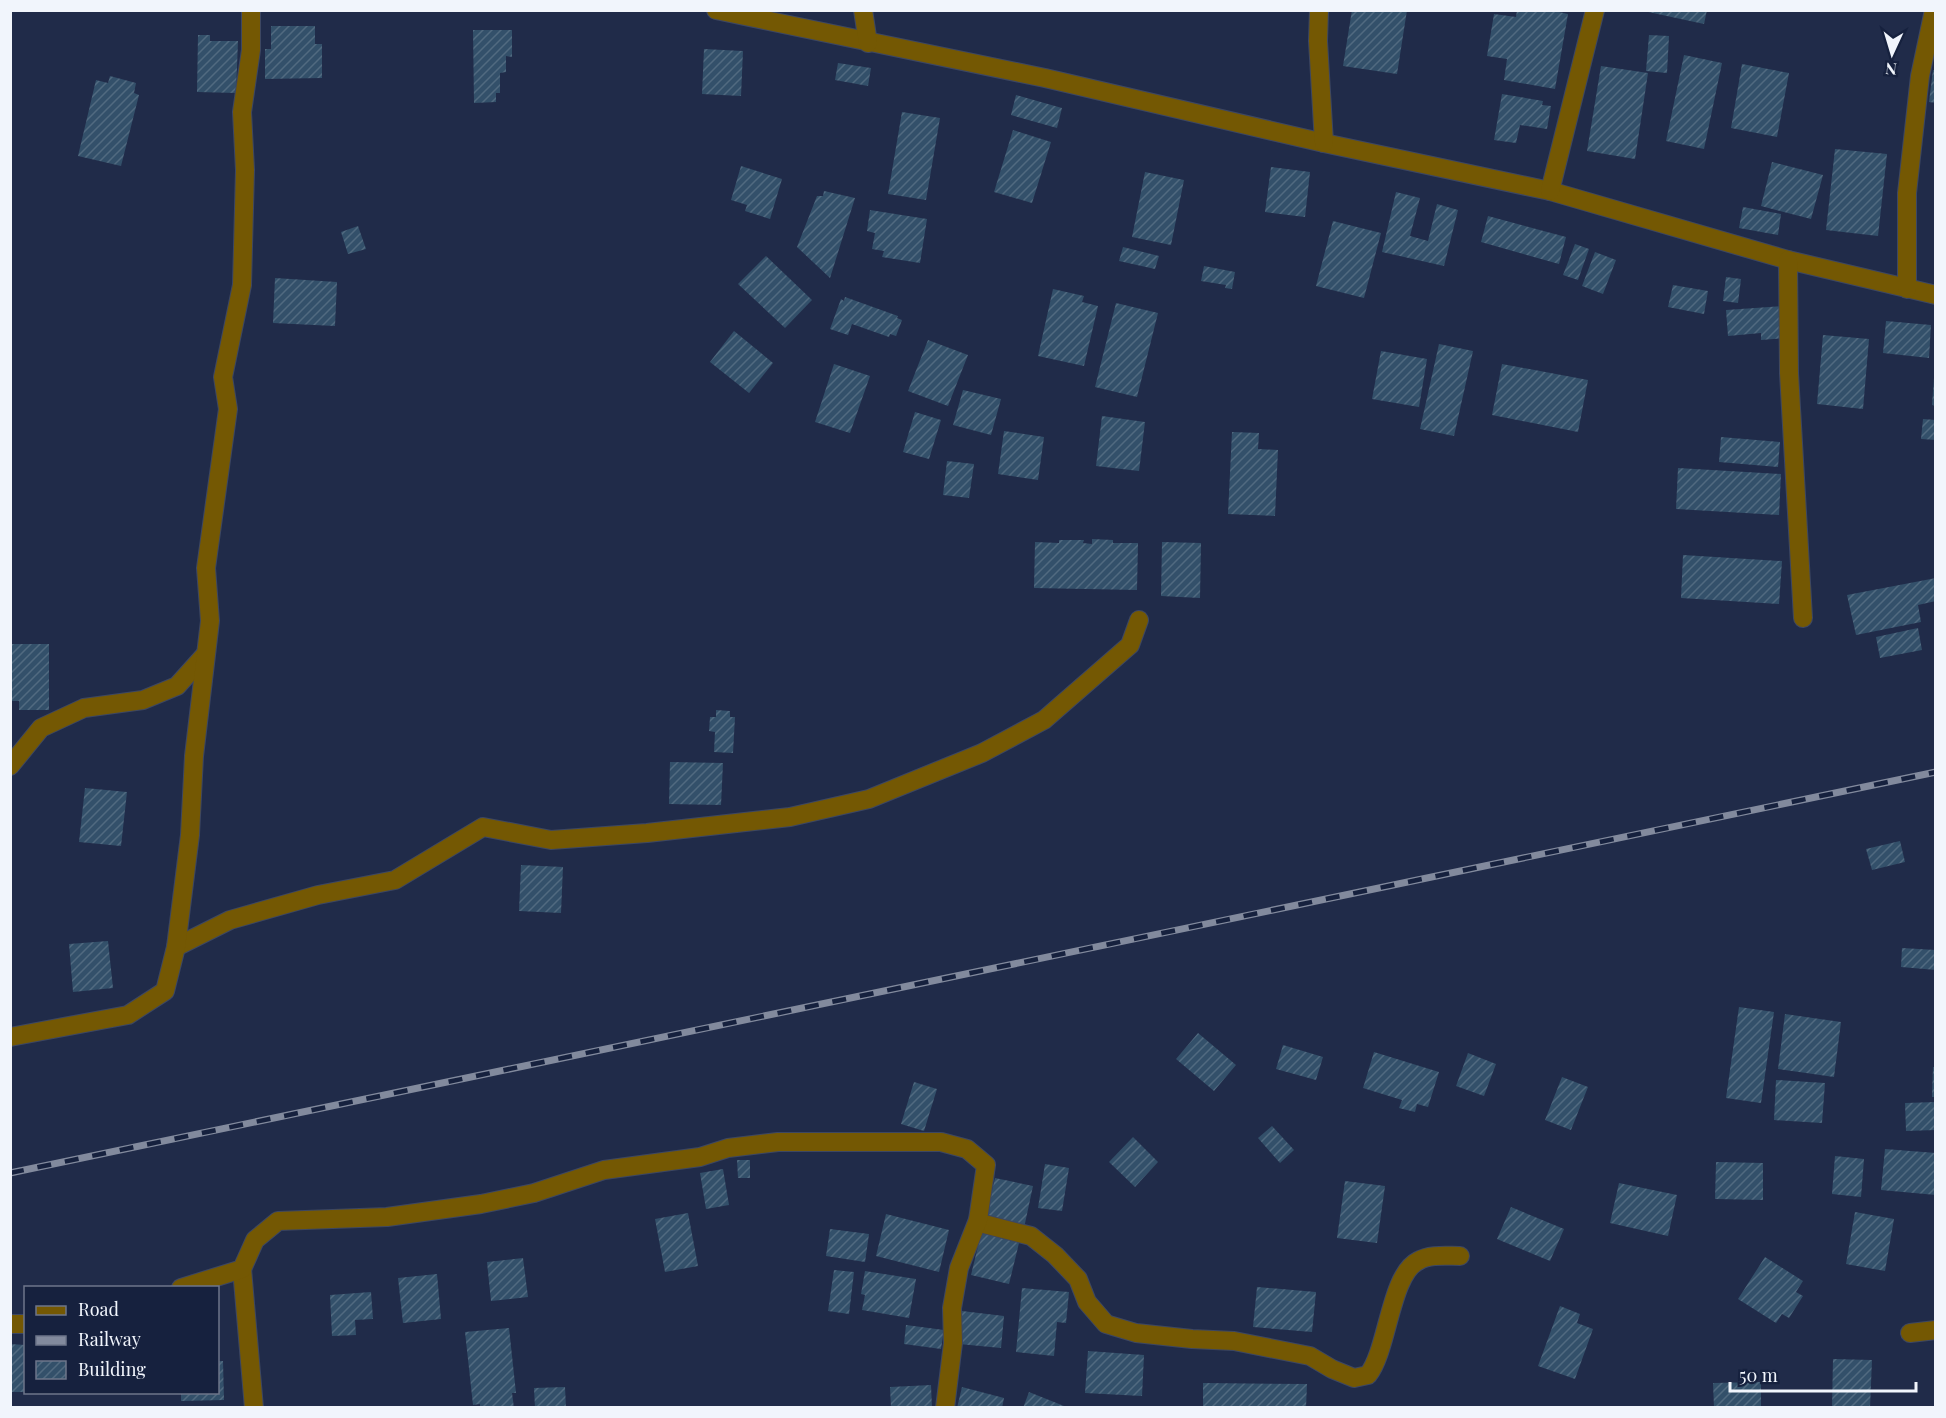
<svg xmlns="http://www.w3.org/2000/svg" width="1946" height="1418" font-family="'Playfair Display',serif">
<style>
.building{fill:url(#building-hatch)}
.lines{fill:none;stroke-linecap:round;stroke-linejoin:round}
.minor-casing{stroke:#3d4762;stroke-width:20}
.minor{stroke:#745803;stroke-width:18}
.rail-casing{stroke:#828a9d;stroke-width:7}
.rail{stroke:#16213e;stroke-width:4.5;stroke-dasharray:14;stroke-linecap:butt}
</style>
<defs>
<pattern id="building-hatch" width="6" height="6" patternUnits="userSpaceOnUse" patternTransform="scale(1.5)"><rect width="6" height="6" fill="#33506a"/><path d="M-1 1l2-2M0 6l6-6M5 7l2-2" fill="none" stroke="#516a80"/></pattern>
</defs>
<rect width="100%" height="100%" fill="#202b49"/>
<g class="building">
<polygon points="1352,10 1407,10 1397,74 1343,66"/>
<polygon points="1517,10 1550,10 1568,14 1555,89 1504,80 1507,59 1487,56 1494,14 1516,17"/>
<polygon points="1639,10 1707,10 1704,24"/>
<polygon points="271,26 315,26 315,44 322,44 322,78 265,79 265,49 271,49"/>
<polygon points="473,30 512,30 512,57 506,56 506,72 500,73 500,93 496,93 496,102 474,103"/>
<polygon points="198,35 210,35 210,41 238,41 236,93 197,92"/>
<polygon points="1649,35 1669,36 1667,73 1646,71"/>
<polygon points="704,49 743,51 741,96 702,94"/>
<polygon points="1684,55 1722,63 1704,149 1666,141"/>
<polygon points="838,63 871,68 868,86 835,80"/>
<polygon points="1742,64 1789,73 1777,137 1731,128"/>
<polygon points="1601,66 1648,73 1635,159 1587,151"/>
<polygon points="1933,70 1936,70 1936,103 1929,102"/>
<polygon points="110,76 136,83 134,93 139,95 121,166 78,156 96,80 108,83"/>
<polygon points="1502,94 1543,101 1542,105 1551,106 1547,129 1520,125 1516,143 1494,140"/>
<polygon points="1016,95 1062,108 1057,128 1011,115"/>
<polygon points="902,112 940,118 926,200 888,194"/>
<polygon points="1013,130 1051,142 1032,203 994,192"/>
<polygon points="1835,149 1887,154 1878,236 1826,230"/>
<polygon points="1772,162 1823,175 1811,219 1761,206"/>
<polygon points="741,166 782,179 770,219 745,211 747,205 731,200"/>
<polygon points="1271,167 1310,172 1305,217 1265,212"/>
<polygon points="1145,172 1184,180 1171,245 1132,237"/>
<polygon points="824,191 855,198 830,278 797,247 817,196 823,196"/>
<polygon points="1396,192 1420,198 1410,236 1428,241 1437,204 1458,210 1444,266 1382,252"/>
<polygon points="1743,207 1781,214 1778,235 1739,228"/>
<polygon points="870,210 927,219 920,263 882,257 884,251 872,249 875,233 867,231"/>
<polygon points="1488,216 1566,237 1559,264 1481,242"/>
<polygon points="1333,221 1381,233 1364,298 1316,286"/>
<polygon points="358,226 366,249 348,254 341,232"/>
<polygon points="1575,244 1589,249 1578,280 1563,275"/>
<polygon points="1123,247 1159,256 1155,269 1119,261"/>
<polygon points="1595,252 1616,260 1603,294 1582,286"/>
<polygon points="766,256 812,300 785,328 738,284"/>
<polygon points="1204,266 1235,272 1232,289 1225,288 1226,285 1201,281"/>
<polygon points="1726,277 1741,279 1738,303 1723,301"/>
<polygon points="275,278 337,282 335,326 273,323"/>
<polygon points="1673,285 1708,291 1704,314 1668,307"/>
<polygon points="1053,289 1084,296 1082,302 1098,306 1084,366 1038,356"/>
<polygon points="845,297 898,316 897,318 902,320 896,336 890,334 889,337 852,324 848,335 830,329 841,299 844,301"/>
<polygon points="1116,303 1158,313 1137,397 1095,387"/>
<polygon points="1784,306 1786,338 1761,340 1761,333 1728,336 1726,310"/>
<polygon points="1886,321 1931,325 1929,358 1883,353"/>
<polygon points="734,331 773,363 749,393 710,362"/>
<polygon points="1823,335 1869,339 1863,409 1817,404"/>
<polygon points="928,340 968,355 948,406 908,391"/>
<polygon points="1439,344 1473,351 1454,436 1420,429"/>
<polygon points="1381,351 1427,359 1419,407 1372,399"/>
<polygon points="834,364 870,376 850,433 815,422"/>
<polygon points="1502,364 1588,380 1578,432 1492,415"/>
<polygon points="1934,378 1936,378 1936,406 1932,405"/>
<polygon points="963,390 1001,399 991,435 953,425"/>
<polygon points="915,412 941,420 929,459 903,452"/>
<polygon points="1102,416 1145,422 1139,471 1096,466"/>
<polygon points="1923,419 1936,420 1936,440 1921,439"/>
<polygon points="1004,431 1044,437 1038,480 998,474"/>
<polygon points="1232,432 1259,433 1258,449 1278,450 1275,516 1228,514"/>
<polygon points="1721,437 1780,442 1778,467 1719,462"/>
<polygon points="947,461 974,464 969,498 943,495"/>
<polygon points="1678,468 1781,474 1779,515 1676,509"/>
<polygon points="1092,539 1113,540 1113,543 1138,543 1137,590 1034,588 1035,542 1059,543 1059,540 1084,540 1083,543 1092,544"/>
<polygon points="1162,542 1201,543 1200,598 1161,596"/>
<polygon points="1683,555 1782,561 1779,604 1681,598"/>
<polygon points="1936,578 1936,601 1918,605 1921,622 1856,635 1847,595"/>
<polygon points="1918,628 1922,650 1880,658 1876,637"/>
<polygon points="11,644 49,644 49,710 19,710 19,701 11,701"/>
<polygon points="716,710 730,711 730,717 735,717 733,753 714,752 715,732 709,731 710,717 716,717"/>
<polygon points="670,762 723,763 721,805 669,804"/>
<polygon points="85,788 127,792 121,846 79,842"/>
<polygon points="1900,841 1905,862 1872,870 1866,849"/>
<polygon points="521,865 563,867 561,913 519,911"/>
<polygon points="108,941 113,988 73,992 69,944"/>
<polygon points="1902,948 1936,950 1936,970 1901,967"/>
<polygon points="1739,1007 1774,1012 1761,1103 1726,1098"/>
<polygon points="1785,1014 1841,1022 1834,1077 1778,1069"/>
<polygon points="1198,1033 1236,1065 1214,1091 1176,1059"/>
<polygon points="1283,1045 1323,1057 1316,1080 1276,1069"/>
<polygon points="1374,1052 1439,1072 1428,1107 1417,1104 1415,1112 1399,1108 1402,1100 1363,1088"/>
<polygon points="1468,1053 1496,1064 1484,1096 1456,1086"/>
<polygon points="1933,1067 1936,1067 1936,1097 1932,1097"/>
<polygon points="1562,1077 1588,1087 1571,1130 1545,1120"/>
<polygon points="1776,1080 1825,1083 1822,1123 1774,1120"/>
<polygon points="914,1082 937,1089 924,1131 901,1124"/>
<polygon points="1936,1102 1936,1130 1906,1131 1905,1103"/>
<polygon points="1272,1126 1294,1150 1280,1163 1258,1138"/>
<polygon points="1133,1137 1158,1162 1135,1187 1109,1162"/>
<polygon points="1885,1149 1936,1153 1936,1195 1881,1190"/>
<polygon points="1835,1156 1864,1159 1861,1197 1832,1194"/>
<polygon points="737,1160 750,1160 750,1178 738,1178"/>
<polygon points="1716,1162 1763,1163 1763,1200 1715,1199"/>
<polygon points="1045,1164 1069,1168 1062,1211 1038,1208"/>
<polygon points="723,1169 729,1205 706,1209 700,1173"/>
<polygon points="995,1178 1033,1186 1024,1228 985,1220"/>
<polygon points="1345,1181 1385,1186 1377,1243 1337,1238"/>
<polygon points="1619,1183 1677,1195 1668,1236 1610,1223"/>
<polygon points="1511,1207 1564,1229 1550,1261 1497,1239"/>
<polygon points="1855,1212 1894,1219 1885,1271 1846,1264"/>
<polygon points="688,1213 698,1266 665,1272 655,1219"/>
<polygon points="886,1214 949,1230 939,1272 876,1256"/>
<polygon points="830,1229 869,1234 865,1262 826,1256"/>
<polygon points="982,1230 1020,1239 1009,1284 971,1275"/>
<polygon points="1765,1257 1803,1281 1796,1292 1803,1296 1789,1318 1782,1314 1776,1323 1738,1299"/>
<polygon points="523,1258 528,1297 491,1301 487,1262"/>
<polygon points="834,1270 854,1272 849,1314 828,1311"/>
<polygon points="865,1271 916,1279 909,1318 862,1310 865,1295 861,1294"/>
<polygon points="437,1274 441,1319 403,1323 398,1278"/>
<polygon points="1257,1287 1316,1292 1312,1332 1253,1327"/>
<polygon points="1022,1288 1069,1292 1066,1323 1057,1322 1054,1356 1016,1352"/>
<polygon points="371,1292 373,1319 355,1320 356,1335 332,1336 330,1295"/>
<polygon points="1560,1306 1580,1314 1577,1323 1593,1329 1575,1379 1538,1366"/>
<polygon points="962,1311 1004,1316 1001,1348 959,1344"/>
<polygon points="906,1325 944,1330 941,1349 904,1344"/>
<polygon points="509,1328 516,1393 512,1393 514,1408 480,1408 480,1404 473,1405 465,1332"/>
<polygon points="10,1344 26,1345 26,1392 10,1392"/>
<polygon points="1088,1351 1144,1355 1142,1396 1085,1393"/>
<polygon points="1833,1359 1872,1360 1870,1408 1832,1408"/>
<polygon points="218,1361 223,1361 224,1400 181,1401 181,1392 218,1392"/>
<polygon points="1761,1382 1761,1408 1714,1408 1713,1383"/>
<polygon points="1203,1383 1307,1384 1306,1408 1203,1408"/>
<polygon points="931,1385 932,1408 891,1408 890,1387"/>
<polygon points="565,1387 566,1408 535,1408 534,1388"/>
<polygon points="962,1387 1004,1398 1002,1408 957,1408"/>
<polygon points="1029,1392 1064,1406 1063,1408 1023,1408"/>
</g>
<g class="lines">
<g class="minor-casing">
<g id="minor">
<polyline points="716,10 1045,78 1324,143 1550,191 1788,260 1936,295"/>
<polyline points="863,10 868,43"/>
<polyline points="1319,10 1318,41 1324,143"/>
<polyline points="1550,191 1595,10"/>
<polyline points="1788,260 1789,373 1803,618"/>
<polyline points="1907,289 1907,193 1920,76 1934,10"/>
<polyline points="10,766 41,728 84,708 143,700 177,686 204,656"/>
<polyline points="176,947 230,920 318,895 395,880 483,827 551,840 647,833 790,817 869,799 982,753 1044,720 1130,645 1139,620"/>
<polyline points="10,1037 128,1015 165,991 176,947 190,835 194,756 210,621 206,568 228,409 223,377 242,285 245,170 242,112 251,50 251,10"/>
<path d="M978 1220 984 1224 1031 1236 1055 1255 1078 1279 1087 1302 1106 1324 1136 1333 1192 1339 1234 1341 1310 1356 1332 1369 1354 1378 1368 1375C1388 1350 1390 1275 1418 1261 1430 1254 1446 1256 1460 1256"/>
<polyline points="242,1269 254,1408"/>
<polyline points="181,1288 242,1269 255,1240 278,1221 387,1217 481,1204 534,1193 604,1170 700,1157 728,1148 778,1142 941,1142 967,1149 986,1165 978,1220 959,1268 952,1308 953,1343 945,1408"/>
<polyline points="10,1324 26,1324"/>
<polyline points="1910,1333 1936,1330"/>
</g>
</g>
<use href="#minor" class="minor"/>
<g class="rail-casing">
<polyline id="rail" points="10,1173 1936,772"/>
</g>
<use href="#rail" class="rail"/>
</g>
<rect width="1946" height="1418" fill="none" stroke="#f1f5fc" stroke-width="24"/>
<rect x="24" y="1286" width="195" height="108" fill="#16213e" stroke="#6e768a" stroke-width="1.5"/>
<rect x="36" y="1306" width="30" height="9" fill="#745803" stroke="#6e768a" stroke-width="1.5"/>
<text x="78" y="1316" font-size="18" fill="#f1f5fc">Road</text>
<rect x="36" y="1336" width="30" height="9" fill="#828a9d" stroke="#6e768a" stroke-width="1.5"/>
<text x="78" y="1346" font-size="18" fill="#f1f5fc">Railway</text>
<rect x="36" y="1361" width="30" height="18" fill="url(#building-hatch)" stroke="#6e768a" stroke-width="1.5"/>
<text x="78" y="1376" font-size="18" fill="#f1f5fc">Building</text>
<g transform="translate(1892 54) rotate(184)" stroke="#16213e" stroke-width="4.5" paint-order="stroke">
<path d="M0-4.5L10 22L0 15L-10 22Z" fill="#f1f5fc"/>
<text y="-9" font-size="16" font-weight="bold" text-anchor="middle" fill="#f1f5fc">N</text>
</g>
<path d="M1730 1382v9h186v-9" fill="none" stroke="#f1f5fc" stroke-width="3"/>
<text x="1739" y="1382" font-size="18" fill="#f1f5fc" stroke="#16213e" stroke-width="4.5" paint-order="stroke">50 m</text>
</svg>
